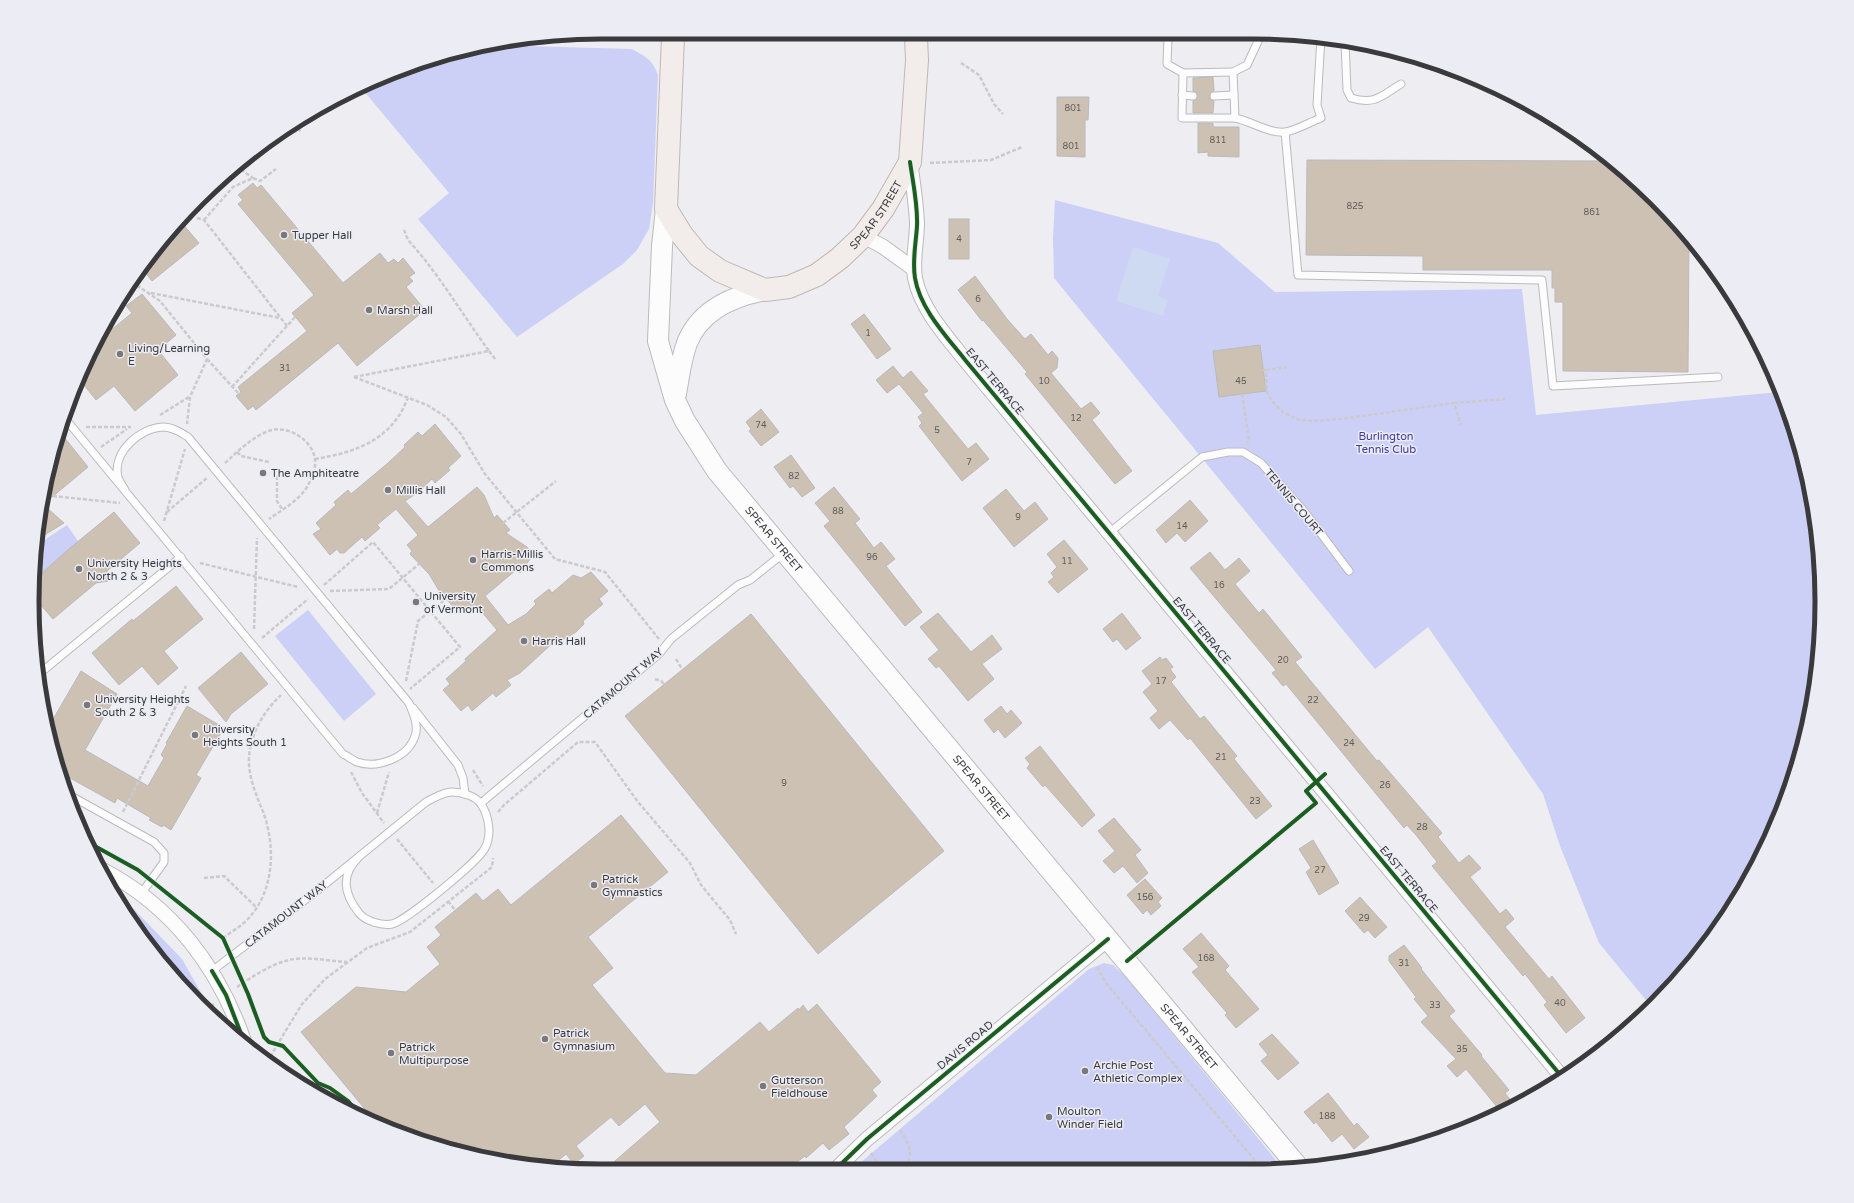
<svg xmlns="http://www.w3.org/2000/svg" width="1854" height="1203" font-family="'Varela Round',sans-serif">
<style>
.green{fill:#cdd0f6}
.water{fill:#ced9f2}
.building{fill:#cdc1b3;stroke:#bababb}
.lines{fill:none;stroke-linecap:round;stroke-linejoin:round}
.service-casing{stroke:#bbbbbe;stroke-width:9}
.minor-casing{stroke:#bbbbbe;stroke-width:16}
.secondary-casing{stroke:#bbbbbe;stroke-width:22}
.primary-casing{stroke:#c0b7b4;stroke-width:24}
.path{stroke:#cbcbcd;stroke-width:2.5;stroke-dasharray:4 2;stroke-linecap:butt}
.service{stroke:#fcfcfd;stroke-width:7}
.minor{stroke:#fcfcfd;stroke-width:14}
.secondary{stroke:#fcfcfd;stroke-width:20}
.primary{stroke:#f2edeb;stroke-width:22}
.cycleway-casing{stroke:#ebecf4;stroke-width:6}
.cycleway{stroke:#1b5e20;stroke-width:4}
.poi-dot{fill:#79797c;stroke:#ebecf4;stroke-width:1.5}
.labels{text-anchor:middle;stroke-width:3;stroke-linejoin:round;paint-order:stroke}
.number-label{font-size:9px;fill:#5f5c5a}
.street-label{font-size:11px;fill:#3a3a3d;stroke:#ebecf4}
.poi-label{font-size:11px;fill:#3a3a3d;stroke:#ebecf4;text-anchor:start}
.park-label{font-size:11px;fill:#3f389b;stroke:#ebecf4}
.rim{fill:none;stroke:#3a3a3d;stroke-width:5}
</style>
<rect width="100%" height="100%" fill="#ededf2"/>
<g class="green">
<path d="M491 45 632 49C646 57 652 59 658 75L653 203 649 229 637 250 623 264 517 337 418 219 449 193 363 90 419 62Z"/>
<polygon points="1055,200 1218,243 1275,292 1522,289 1536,415 1779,392 1803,454 1819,555 1818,556 1812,590 1820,602 1819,623 1812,627 1815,685 1792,784 1746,886 1681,977 1650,1005 1599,943 1560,846 1543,794 1428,627 1375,669 1054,278 1053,238"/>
<polygon points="67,525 78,541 72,549 33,581 33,564 37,545"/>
<polygon points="308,610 376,694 344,721 275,636"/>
<polygon points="114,895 126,901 182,959 217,1021 173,977"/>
<polygon points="1104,963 1113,965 1125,976 1284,1170 854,1168 1089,969"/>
</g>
<polygon class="water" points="1133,247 1170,259 1158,296 1168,300 1163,316 1116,301"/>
<g class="building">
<polygon points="1213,77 1214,91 1209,96 1210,99 1214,101 1213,113 1193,113 1193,101 1197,99 1198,96 1196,92 1193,91 1193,78"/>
<polygon points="1057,97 1089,97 1088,120 1085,120 1085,157 1057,156"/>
<polygon points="1198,123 1213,123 1213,127 1239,127 1239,157 1208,156 1208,152 1198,153"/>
<polygon points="1307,160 1610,161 1628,173 1689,238 1688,372 1563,371 1563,302 1555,302 1555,288 1552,288 1552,270 1423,270 1423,256 1306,255"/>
<polygon points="253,183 257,188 261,185 343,283 380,253 388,263 394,259 398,263 403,258 415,273 409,277 413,281 406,287 425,310 357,366 338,343 256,410 253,406 248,410 236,396 241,392 238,387 307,331 292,313 314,295 238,204 243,200 238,195"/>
<rect x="949" y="219" width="20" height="40"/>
<polygon points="181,222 199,243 152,281 141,267 150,255"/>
<polygon points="975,276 1007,319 1025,339 1031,334 1048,355 1052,351 1058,358 1057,368 1051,373 1081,409 1091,402 1100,413 1092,420 1132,471 1115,484 1025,374 1027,372 983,320 982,321 958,290"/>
<polygon points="142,294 176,335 158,350 178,375 135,411 114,386 96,400 80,380 102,331 105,335 132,313 126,306"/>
<polygon points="864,314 891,349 877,359 851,324"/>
<polygon points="1260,345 1266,391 1219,397 1213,351"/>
<polygon points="893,366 903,378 911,371 928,391 923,394 968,449 976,443 989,459 962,481 919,426 922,423 918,417 923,413 899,384 887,393 876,380"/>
<polygon points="761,409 779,432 761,446 749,431 751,429 746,422"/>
<polygon points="435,424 461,456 448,468 450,470 435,483 432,479 417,493 405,501 428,527 477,487 484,495 494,518 497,515 510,530 506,533 527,547 533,555 520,573 516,570 485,596 508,625 526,614 536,604 534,601 549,589 552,593 573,575 581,578 591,572 608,591 599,599 603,604 583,621 584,624 576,632 557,643 555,641 520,673 507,680 511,685 496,697 493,693 472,711 468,705 461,711 443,690 450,684 446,679 466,661 465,659 497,630 475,604 463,613 458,606 455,609 438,589 429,574 410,554 412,551 407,545 418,535 396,509 377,525 380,528 365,541 362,537 344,553 340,553 337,549 330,555 313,534 321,529 316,523 336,505 334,502 348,490 351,494 388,463 405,447 404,445 418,432 422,436"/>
<polygon points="60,432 88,467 46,502"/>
<polygon points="791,455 815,488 802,497 793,486 790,488 774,467"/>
<polygon points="834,487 860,519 855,523 874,548 881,542 895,559 886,566 922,612 905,626 824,526 830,521 815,503"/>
<polygon points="1006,489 1024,511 1035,502 1048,519 1014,547 983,508"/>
<polygon points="1190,500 1208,521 1185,542 1177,533 1166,543 1156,530"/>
<polygon points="45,506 64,523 38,539 41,524"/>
<polygon points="114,512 140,543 107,571 108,581 96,583 53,619 33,596 33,581 70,548"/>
<polygon points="1064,540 1088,569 1058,593 1048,582 1054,577 1051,573 1057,567 1047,554"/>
<polygon points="1210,552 1225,570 1239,558 1250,571 1235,584 1259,613 1263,609 1302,657 1295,662 1377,761 1379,760 1442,833 1438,837 1459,863 1469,855 1481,868 1470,877 1500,914 1506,909 1514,919 1505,927 1549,979 1552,976 1585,1018 1566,1033 1544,1005 1547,1002 1525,974 1523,976 1432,866 1437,862 1416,835 1407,825 1404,828 1286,684 1283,686 1272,673 1276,670 1190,568"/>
<polygon points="176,586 203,619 164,651 178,668 158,685 142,666 119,685 92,653 132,619 133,621"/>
<polygon points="938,613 971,652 992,635 1002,649 982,664 994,679 968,701 939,666 936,668 928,659 939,650 920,627"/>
<polygon points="1122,613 1141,638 1126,650 1117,639 1113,642 1103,629"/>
<polygon points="751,614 944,851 818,954 625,716"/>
<polygon points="241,652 268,684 231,714 226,722 198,688"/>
<polygon points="1160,657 1162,660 1166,658 1173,667 1170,669 1176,677 1171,682 1200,719 1204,716 1237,756 1234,759 1272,806 1256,819 1190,738 1188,740 1170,720 1159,729 1150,718 1158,711 1143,692 1152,684 1142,671"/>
<polygon points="81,671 117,694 85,750 148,786 164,758 161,755 167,744 166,743 187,706 224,728 196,775 201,778 171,830 163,825 162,827 149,820 151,818 117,798 115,803 61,773 51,749 48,728"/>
<polygon points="1001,706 1007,714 1011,710 1022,723 1005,738 998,729 994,733 984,720"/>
<polygon points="1040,746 1095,815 1082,827 1045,785 1043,787 1027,768 1030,764 1025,758"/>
<polygon points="621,815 668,872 588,937 613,968 592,985 665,1073 696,1075 760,1022 769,1032 798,1008 799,1010 803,1005 808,1012 817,1004 881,1082 872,1090 877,1096 844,1127 849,1134 829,1150 823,1143 806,1158 805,1156 790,1167 608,1167 660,1122 645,1104 619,1126 611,1117 576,1146 584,1156 574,1164 566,1154 552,1166 527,1166 383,1128 365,1118 369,1114 301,1032 356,987 406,992 440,964 427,947 441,935 435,927 476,893 483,901 498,889 511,905"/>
<polygon points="1114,818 1141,850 1135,855 1148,873 1137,883 1123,866 1114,873 1103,861 1115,851 1098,831"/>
<polygon points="1313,840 1339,883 1319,895 1306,872 1311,868 1299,849"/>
<polygon points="1145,879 1162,898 1158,902 1161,906 1151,915 1147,910 1143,914 1127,895"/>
<polygon points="1360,897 1387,927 1375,938 1368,930 1364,933 1345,911"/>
<polygon points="1201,933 1229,966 1225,970 1259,1009 1236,1028 1225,1015 1227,1013 1192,972 1199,967 1183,949"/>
<polygon points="1404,945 1422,968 1421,969 1455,1011 1449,1016 1482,1055 1481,1056 1509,1090 1505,1093 1515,1106 1502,1113 1466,1069 1457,1077 1447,1066 1456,1059 1421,1022 1428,1016 1414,999 1416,997 1389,961 1389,956"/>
<polygon points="1272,1034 1299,1063 1278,1080 1261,1061 1268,1055 1259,1044"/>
<polygon points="1328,1093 1354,1126 1357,1123 1369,1137 1354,1149 1342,1134 1332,1142 1316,1122 1314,1124 1304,1112"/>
</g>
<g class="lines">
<g class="service-casing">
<g id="service">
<polyline points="1168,37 1167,64 1183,73 1182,118 1235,118 1233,72 1247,65 1260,37"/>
<path d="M1345 42 1347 90 1351 98C1376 105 1381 96 1401 84"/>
<polyline points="1183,73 1233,72"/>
<polyline points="1182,95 1193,96"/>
<polyline points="1214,96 1234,95"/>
<path d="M1235 118C1251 121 1269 134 1286 132 1297 130 1310 122 1321 118L1317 105 1321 37"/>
<polyline points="1285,132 1298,275 1542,280 1553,386 1718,377"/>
<path d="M63 416 343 754C348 756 352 760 357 762 377 769 408 758 415 736 419 725 413 713 409 703L188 437C180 432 172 427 163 427 140 428 112 452 118 477 119 481 123 486 125 490"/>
<polyline points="1109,533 1202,457 1228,452 1243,452 1261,463 1304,511 1349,571"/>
<polyline points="39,674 181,557"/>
<polyline points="413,708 458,765 463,778 465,794"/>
<polyline points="71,796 154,842 164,853 164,862 141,894"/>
<polyline points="481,803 659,654 671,639 738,585 750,580 784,553"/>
<path d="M212 971 318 890 426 802C434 798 443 792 452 792 461 792 476 796 481 804 489 816 492 835 485 848 479 861 406 921 392 924 382 926 365 921 359 913 344 894 340 875 359 857"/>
</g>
</g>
<g class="minor-casing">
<g id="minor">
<path d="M910 162C913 182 916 203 917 223 917 241 912 260 915 278 921 309 947 337 966 361L1562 1077"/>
<polyline points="863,236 882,246 914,269"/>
<path d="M101 869C173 906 220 969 245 1044"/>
<polyline points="837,1168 867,1139 1108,939"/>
</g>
</g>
<g class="secondary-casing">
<g id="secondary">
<path id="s1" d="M666 209 662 246 658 341 675 400 685 421 717 471 1299 1168"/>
<path d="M676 394C679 377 681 359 687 343 700 310 733 296 765 290"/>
</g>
</g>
<g class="primary-casing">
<g id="primary">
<path id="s2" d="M673 37 666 209 682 235 699 256 720 271 765 290 789 287 817 275 840 258 863 236 883 209 910 162 917 60 916 37"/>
</g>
</g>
<g class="path">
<polyline points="961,63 979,75 994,104 1003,114"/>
<polyline points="275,136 301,130"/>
<polyline points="930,163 991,160 1022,147"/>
<polyline points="236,166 253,178"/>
<polyline points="197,218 204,220 287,326"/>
<polyline points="204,220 233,187 253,178 260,181 276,169"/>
<polyline points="132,282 160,301 207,359 190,397 187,424"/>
<polyline points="151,293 280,318"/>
<polyline points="489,351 496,360"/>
<polyline points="207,359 239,394"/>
<polyline points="1263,370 1266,370 1267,392 1271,400 1283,412 1299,420 1312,421 1341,419 1454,403 1461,425"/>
<polyline points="1266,370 1287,367"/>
<polyline points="354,377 427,405 446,417 461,434 485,474 555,559 605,572 659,639"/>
<path d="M354 377 489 351C462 314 439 274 408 240L404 230"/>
<polyline points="232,387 295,317"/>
<polyline points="1242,394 1249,440 1247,443"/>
<polyline points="1454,403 1505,399"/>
<polyline points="160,415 189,397"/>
<polyline points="86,427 131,427"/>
<polyline points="101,447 127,429"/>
<polyline points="237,452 241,456 269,462"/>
<path d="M315 459C346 454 379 445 398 417 402 412 405 404 408 398"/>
<path d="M225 463C237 452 250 439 266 432 284 423 312 438 315 459 316 467 313 476 309 483 302 499 283 509 269 519"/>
<polyline points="277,476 277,501 282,509"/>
<polyline points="53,496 120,503"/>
<polyline points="167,512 208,477"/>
<polyline points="164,521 185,449"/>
<polyline points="503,523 556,481"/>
<polyline points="200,563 298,587"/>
<polyline points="324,585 373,542 460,647 410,689"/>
<polyline points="330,591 389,589 419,564"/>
<polyline points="254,629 257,538"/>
<polyline points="262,638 308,599"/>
<polyline points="676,659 682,669"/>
<polyline points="655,679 661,681 664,684"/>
<polyline points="406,681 418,621 447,598"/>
<polyline points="473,770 483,786"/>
<polyline points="351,772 362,793 384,823"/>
<polyline points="123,812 186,686"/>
<polyline points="498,812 504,805 578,742 595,742 638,802 690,863 701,885 730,920 736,934"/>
<polyline points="377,813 389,772"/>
<polyline points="397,839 433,883"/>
<polyline points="204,878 224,876 256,907"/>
<polyline points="448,901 455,910"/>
<path d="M223 938C230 933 238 928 245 922 274 894 276 850 264 814 257 797 248 777 249 758 250 734 264 711 281 695"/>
<polyline points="1097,967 1106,983 1263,1170"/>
<path d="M237 987C252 977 271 964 289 960 307 956 328 961 347 962"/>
<polyline points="206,1010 214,1004"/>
<polyline points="270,1063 271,1056 277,1045 302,1004 325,979 367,948 410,932 492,867 493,858"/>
<polyline points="315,1091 318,1083"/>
<path d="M900 1130C909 1143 914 1154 905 1168"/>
<polyline points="871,1153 881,1168"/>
</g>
<use href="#service" class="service"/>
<use href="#minor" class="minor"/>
<use href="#secondary" class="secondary"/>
<use href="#primary" class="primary"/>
<g class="cycleway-casing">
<g id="cycleway">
<path d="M910 162C913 183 918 205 917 226 916 243 912 261 915 278 920 309 947 337 966 361L1562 1077"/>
<polyline points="91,844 138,870 223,938 248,994 264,1037 269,1042 283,1046 318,1083 330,1088 348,1101 360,1115"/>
<polyline points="1127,961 1316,803 1306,791 1325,774"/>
<polyline points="212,971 226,995 245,1044"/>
<polyline points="837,1168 867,1139 1108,939"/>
</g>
</g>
<use href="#cycleway" class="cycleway"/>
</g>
<g class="poi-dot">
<circle cx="284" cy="235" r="4"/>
<circle cx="369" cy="310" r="4"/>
<circle cx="120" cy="354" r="4"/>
<circle cx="263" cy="473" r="4"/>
<circle cx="388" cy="490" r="4"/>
<circle cx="473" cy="560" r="4"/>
<circle cx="79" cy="569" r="4"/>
<circle cx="416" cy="602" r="4"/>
<circle cx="524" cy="641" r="4"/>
<circle cx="87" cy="705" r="4"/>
<circle cx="195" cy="735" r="4"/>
<circle cx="594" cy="885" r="4"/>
<circle cx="545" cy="1039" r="4"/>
<circle cx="391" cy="1053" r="4"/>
<circle cx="1085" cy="1071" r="4"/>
<circle cx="763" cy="1086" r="4"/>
<circle cx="1049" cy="1117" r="4"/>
</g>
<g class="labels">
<g class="number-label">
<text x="1073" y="111">801</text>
<text x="1218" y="143">811</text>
<text x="1071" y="149">801</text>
<text x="1355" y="209">825</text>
<text x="1592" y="215">861</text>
<text x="959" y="242">4</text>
<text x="978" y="302">6</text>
<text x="868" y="336">1</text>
<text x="285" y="371">31</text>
<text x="1044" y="384">10</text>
<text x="1241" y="384">45</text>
<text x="1076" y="421">12</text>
<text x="761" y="428">74</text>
<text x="937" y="433">5</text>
<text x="969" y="465">7</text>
<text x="794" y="479">82</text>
<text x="838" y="514">88</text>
<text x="1018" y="520">9</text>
<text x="1182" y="529">14</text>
<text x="872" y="560">96</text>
<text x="1067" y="564">11</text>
<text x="1219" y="588">16</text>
<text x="1283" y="663">20</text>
<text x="1161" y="684">17</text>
<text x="1313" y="703">22</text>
<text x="1349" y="746">24</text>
<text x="1221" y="760">21</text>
<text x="784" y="786">9</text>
<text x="1385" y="788">26</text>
<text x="1255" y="804">23</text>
<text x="1422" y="830">28</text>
<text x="1320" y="873">27</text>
<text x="1145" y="900">156</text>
<text x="1364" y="921">29</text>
<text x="1206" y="961">168</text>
<text x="1404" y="966">31</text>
<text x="1560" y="1006">40</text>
<text x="1435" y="1008">33</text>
<text x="1462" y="1052">35</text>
<text x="1327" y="1119">188</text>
</g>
<g class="street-label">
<text dy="4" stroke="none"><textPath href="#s2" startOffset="444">SPEAR STREET</textPath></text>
<text transform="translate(995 381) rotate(50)" y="4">EAST TERRACE</text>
<text transform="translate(1294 502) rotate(50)" y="4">TENNIS COURT</text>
<text dy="4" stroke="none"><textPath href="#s1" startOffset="365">SPEAR STREET</textPath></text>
<text transform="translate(1202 630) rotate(50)" y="4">EAST TERRACE</text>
<text transform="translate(623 683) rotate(-41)" y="4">CATAMOUNT WAY</text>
<text dy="4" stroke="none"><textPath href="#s1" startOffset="689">SPEAR STREET</textPath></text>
<text transform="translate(1409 879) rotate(50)" y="4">EAST TERRACE</text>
<text transform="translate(286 914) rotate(-38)" y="4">CATAMOUNT WAY</text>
<text dy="4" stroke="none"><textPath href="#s1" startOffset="1013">SPEAR STREET</textPath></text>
<text transform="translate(965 1045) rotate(-40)" y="4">DAVIS ROAD</text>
</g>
<g class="poi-label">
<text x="292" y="239">Tupper Hall</text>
<text x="377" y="314">Marsh Hall</text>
<text x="128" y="352">Living/Learning<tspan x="128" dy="13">E</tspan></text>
<text x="271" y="477">The Amphiteatre</text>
<text x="396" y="494">Millis Hall</text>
<text x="481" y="558">Harris-Millis<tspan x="481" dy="13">Commons</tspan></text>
<text x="87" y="567">University Heights<tspan x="87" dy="13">North 2 &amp; 3</tspan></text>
<text x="424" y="600">University<tspan x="424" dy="13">of Vermont</tspan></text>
<text x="532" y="645">Harris Hall</text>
<text x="95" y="703">University Heights<tspan x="95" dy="13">South 2 &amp; 3</tspan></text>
<text x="203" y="733">University<tspan x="203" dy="13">Heights South 1</tspan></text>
<text x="602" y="883">Patrick<tspan x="602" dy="13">Gymnastics</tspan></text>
<text x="553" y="1037">Patrick<tspan x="553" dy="13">Gymnasium</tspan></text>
<text x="399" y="1051">Patrick<tspan x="399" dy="13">Multipurpose</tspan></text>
<text x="1093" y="1069">Archie Post<tspan x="1093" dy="13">Athletic Complex</tspan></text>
<text x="771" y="1084">Gutterson<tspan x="771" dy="13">Fieldhouse</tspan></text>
<text x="1057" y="1115">Moulton<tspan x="1057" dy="13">Winder Field</tspan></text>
</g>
<g class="park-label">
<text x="1386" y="440">Burlington<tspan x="1386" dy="13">Tennis Club</tspan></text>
</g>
</g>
<path d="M0 0H1854V1203H0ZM601 39H1253A562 562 0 0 1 1815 601V602A562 562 0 0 1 1253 1164H601A562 562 0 0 1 39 602V601A562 562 0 0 1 601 39Z" fill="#ebecf4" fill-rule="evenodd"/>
<path class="rim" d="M601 39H1253A562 562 0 0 1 1815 601V602A562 562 0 0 1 1253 1164H601A562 562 0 0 1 39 602V601A562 562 0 0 1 601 39Z"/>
</svg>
